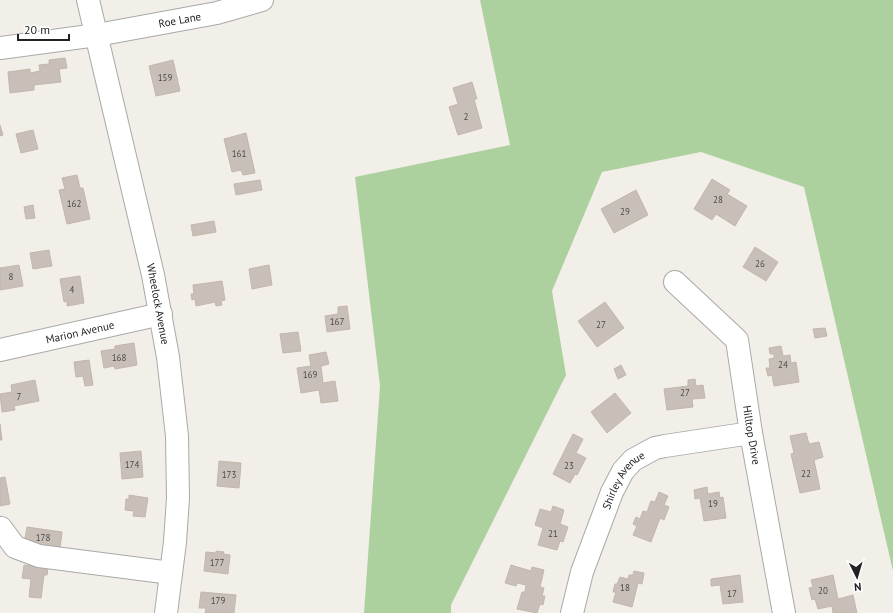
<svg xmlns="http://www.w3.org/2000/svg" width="893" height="613" font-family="'PT Sans',sans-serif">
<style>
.forest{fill:#add19e}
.building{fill:#c7bfb8;stroke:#c4b6ab}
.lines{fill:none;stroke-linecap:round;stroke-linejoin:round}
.minor-casing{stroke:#a9a9a9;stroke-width:24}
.minor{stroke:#fff;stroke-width:22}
.labels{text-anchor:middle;stroke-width:4;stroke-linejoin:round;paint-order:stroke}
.number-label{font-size:9px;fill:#4b4948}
.street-label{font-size:11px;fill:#222;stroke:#fff}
</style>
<rect width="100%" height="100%" fill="#f2efe9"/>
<polygon class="forest" points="480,0 893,0 893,571 804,187 701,152 602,172 552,291 566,375 451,605 451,613 364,613 380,386 355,177 510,145"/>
<g class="building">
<polygon points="65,58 67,68 59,69 61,82 34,85 34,90 10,93 8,72 30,69 30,73 40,71 39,65 49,64 49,60"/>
<polygon points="173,60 180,91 156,96 149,66"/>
<polygon points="472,82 477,99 474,99 482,128 458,135 449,107 458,104 453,88"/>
<polygon points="0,125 3,135 0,136"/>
<polygon points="33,130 38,149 21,153 16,134"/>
<polygon points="246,133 255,173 243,175 241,170 232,172 224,139"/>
<polygon points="77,175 80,188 83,188 90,219 67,224 59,190 65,189 62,178"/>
<polygon points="712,179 730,190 727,194 747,206 735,226 716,214 712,220 694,209"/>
<polygon points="260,180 262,190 236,195 234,184"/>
<polygon points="636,190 648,215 614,233 601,209"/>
<polygon points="33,205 35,218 26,219 24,207"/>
<polygon points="214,221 216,232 193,236 191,225"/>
<polygon points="755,247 778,262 766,281 743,267"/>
<polygon points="49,250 52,266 33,269 30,253"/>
<polygon points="19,265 23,286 0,290 0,268"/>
<polygon points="269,265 272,285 252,289 249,269"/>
<polygon points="80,276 84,303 67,306 67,301 64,302 60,279"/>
<polygon points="222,281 225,300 221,301 222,305 216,306 215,302 196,306 195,299 192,300 191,294 194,294 193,285"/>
<polygon points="605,302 624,328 597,347 578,321"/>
<polygon points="347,306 350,329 327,332 325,316 338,314 338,307"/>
<polygon points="825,328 827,336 815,338 813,329"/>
<polygon points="298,332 301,351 283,353 280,334"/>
<polygon points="134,343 137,365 115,369 114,366 104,368 101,351 115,349 115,346"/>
<polygon points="781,346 783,356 790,355 791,363 796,362 799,382 774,386 772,375 768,376 766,368 770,368 769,359 774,358 774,354 770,354 769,348"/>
<polygon points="326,352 329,364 321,366 323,383 335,381 338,401 321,403 319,390 301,393 297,368 311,366 309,355"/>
<polygon points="89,360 93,385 85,386 83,376 76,377 74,362"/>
<polygon points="621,365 626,375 618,379 614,369"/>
<polygon points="695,379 696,386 703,385 705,398 692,399 693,407 667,410 664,389 688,386 688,380"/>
<polygon points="35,380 39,401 14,406 15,410 2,412 0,394 12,392 11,385"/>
<polygon points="615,393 631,413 607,433 591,412"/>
<polygon points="0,424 2,440 0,440"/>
<polygon points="806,433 809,444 819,442 823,457 814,460 820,489 800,493 791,454 794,453 790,436"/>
<polygon points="573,434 583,439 576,453 586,458 577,475 575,474 570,483 553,474"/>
<polygon points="141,451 143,477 122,479 120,453"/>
<polygon points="219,461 241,463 239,488 217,486"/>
<polygon points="5,477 10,504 0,506 0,478"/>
<polygon points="707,487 708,494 719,492 720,498 723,497 726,518 704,521 700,498 695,499 694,490"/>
<polygon points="659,492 668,496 664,505 669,507 664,520 660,518 651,542 633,535 637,526 633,524 636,517 640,519 643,511 647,512 651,501 655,502"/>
<polygon points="129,495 148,498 145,517 133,516 134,511 125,510 126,499 129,499"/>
<polygon points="553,506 564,510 560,524 568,527 563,542 560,541 557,550 538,545 543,528 535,525 540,509 551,512"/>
<polygon points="27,527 62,532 60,549 24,544"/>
<polygon points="216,551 224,552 223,554 230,555 228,574 204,571 206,552 216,553"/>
<polygon points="24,565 48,568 47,575 44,575 41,598 29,597 31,579 22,578"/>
<polygon points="511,565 531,571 532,567 544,570 540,587 544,588 542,596 545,596 543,605 540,604 537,613 517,609 522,592 525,592 526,585 517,583 516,586 505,583"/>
<polygon points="634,571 644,573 642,584 638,583 632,607 613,602 616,592 613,592 615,584 617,584 620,577 628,579 629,575 633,575"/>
<polygon points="740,575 743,602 723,604 720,585 711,586 711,579"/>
<polygon points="833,575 838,599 853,595 857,613 833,613 832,606 818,609 815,599 812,600 809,588 813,587 811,580"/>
<polygon points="201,592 236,595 234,613 205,613 206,608 199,608"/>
</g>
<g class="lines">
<g class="minor-casing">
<g id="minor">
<path id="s1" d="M88 0 153 275 168 357 177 436 178 498 175 542 166 613"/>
<path id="s2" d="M0 48 97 35 217 13 262 0"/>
<path id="s3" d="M675 282 737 340 751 433 784 613"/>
<path id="s4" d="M0 350 161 314"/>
<polyline points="1,528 15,547 39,556 171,573"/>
<path id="s5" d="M572 613 582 572 612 492 623 471 633 460 655 448 665 446 751 433"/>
</g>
</g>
<use href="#minor" class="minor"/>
</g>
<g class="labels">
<g class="number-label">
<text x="165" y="81">159</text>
<text x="466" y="120">2</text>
<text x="239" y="157">161</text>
<text x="718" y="203">28</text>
<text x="74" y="207">162</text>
<text x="625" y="215">29</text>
<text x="760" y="267">26</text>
<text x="11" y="280">8</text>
<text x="72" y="293">4</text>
<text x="337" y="325">167</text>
<text x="601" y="328">27</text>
<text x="119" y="361">168</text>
<text x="783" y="368">24</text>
<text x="310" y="378">169</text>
<text x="685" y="396">27</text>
<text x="19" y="400">7</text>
<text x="132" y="468">174</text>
<text x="569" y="469">23</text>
<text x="806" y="477">22</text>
<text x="229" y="478">173</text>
<text x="713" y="507">19</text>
<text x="553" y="537">21</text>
<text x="43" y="541">178</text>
<text x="217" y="566">177</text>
<text x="625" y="591">18</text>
<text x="823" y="594">20</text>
<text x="732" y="597">17</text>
<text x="218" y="604">179</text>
</g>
<g class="street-label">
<text dy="4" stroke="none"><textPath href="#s2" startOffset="182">Roe Lane</textPath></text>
<text dy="4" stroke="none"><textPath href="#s1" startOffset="312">Wheelock Avenue</textPath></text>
<text dy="4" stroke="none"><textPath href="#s4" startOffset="82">Marion Avenue</textPath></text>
<text dy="4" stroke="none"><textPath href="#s3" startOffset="181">Hilltop Drive</textPath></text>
<text dy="4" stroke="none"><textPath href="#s5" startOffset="144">Shirley Avenue</textPath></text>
</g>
</g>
<g transform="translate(857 577) rotate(175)" stroke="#ffffff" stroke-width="3" paint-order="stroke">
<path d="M0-3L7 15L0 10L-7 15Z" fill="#222222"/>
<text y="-6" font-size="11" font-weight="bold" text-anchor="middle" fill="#222222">N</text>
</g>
<path d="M18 34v6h51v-6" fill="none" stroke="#222222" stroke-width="2"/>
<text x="24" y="34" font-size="12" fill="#222222" stroke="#ffffff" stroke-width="3" paint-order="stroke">20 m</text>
</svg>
